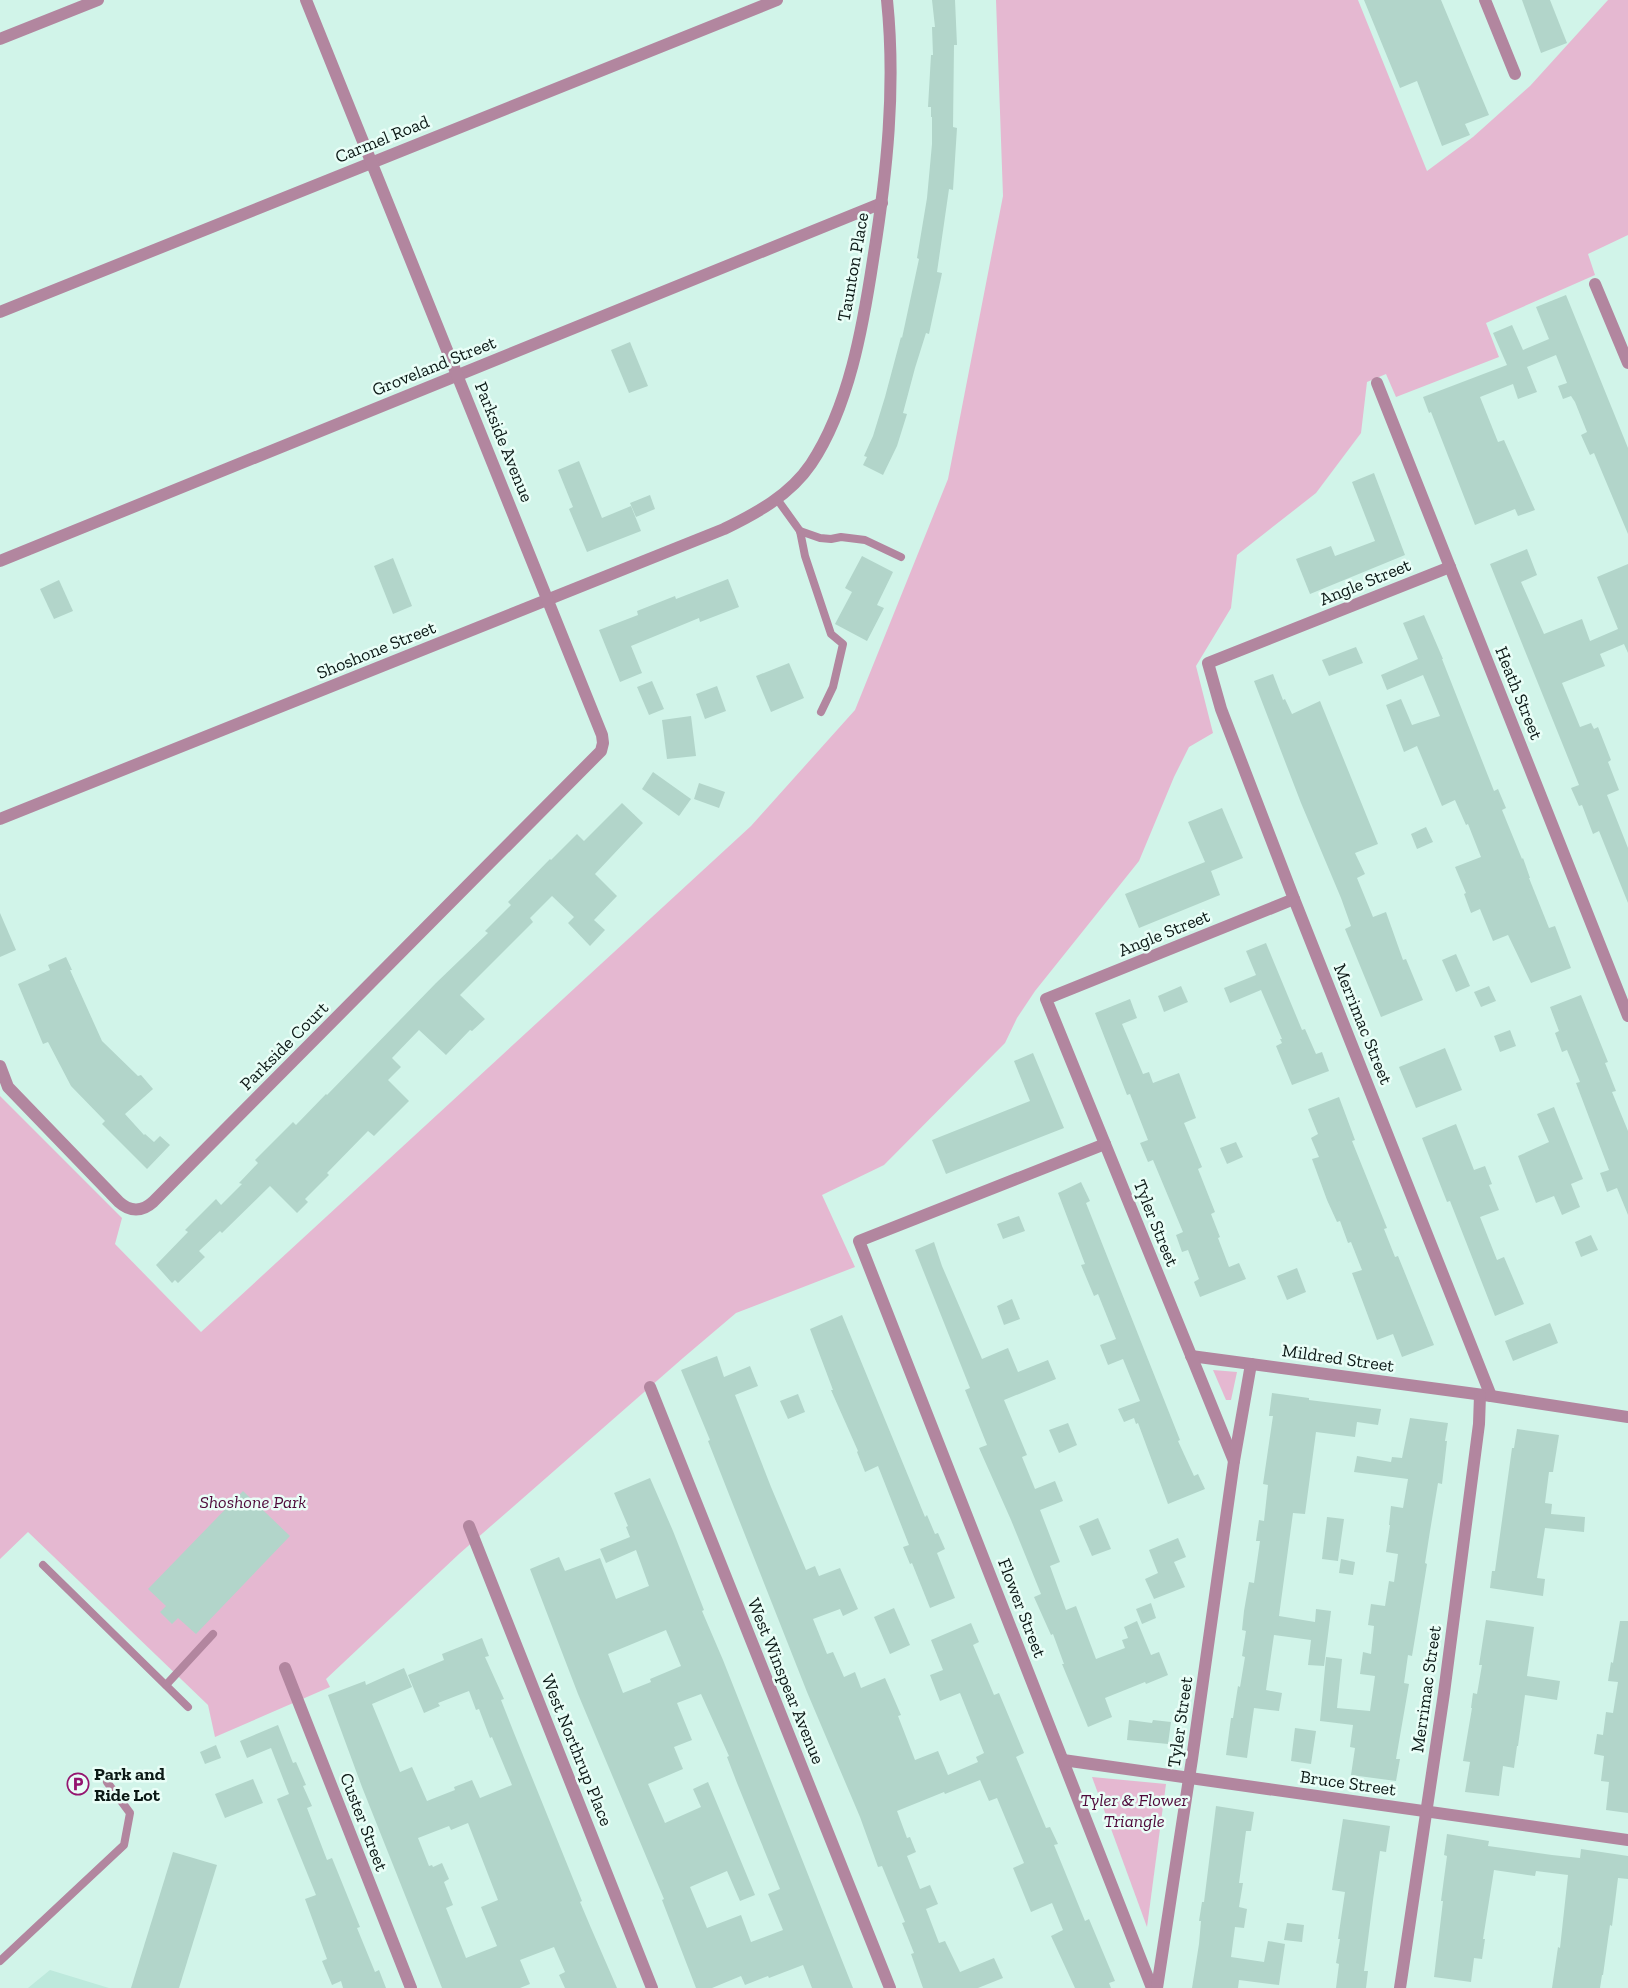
<svg xmlns="http://www.w3.org/2000/svg" width="1628" height="1988" font-family="'Zilla Slab',serif">
<style>
.built{fill:#bde9dc}
.green{fill:#e5b8d1}
.building{fill:#b2d5ca;fill-rule:evenodd}
.lines{fill:none;stroke-linecap:round;stroke-linejoin:round}
.lane{stroke:#b2869f;stroke-width:8}
.street{stroke:#b2869f;stroke-width:12}
.labels{text-anchor:middle;stroke-width:5;stroke-linejoin:round;paint-order:stroke}
.street-label{font-size:18px;fill:#0c1916;stroke:#e9fef7}
.park-label{font-size:18px;font-style:italic;fill:#4f093a;stroke:#e9fef7}
.poi-label{font-size:18px;font-weight:bold;fill:#0c1916;stroke:#e9fef7;text-anchor:start}
</style>
<rect width="100%" height="100%" fill="#d1f4e9"/>
<polygon class="built" points="50,1970 109,1988 28,1988"/>
<g class="green">
<polygon points="996,0 1358,0 1427,171 1473,137 1530,86 1608,0 1628,0 1628,235 1588,254 1595,275 1486,323 1499,357 1396,397 1386,374 1367,382 1361,433 1316,493 1237,555 1231,608 1196,666 1213,733 1189,747 1174,777 1139,861 1035,991 1017,1018 1005,1043 884,1165 822,1195 855,1267 736,1313 683,1358 459,1554 326,1679 330,1687 215,1737 208,1705 28,1532 0,1559 0,1096 122,1218 115,1244 201,1332 751,826 855,710 948,479 1003,196"/>
<polygon points="1213,1370 1237,1372 1231,1400 1226,1400"/>
<polygon points="1092,1777 1166,1784 1147,1927"/>
</g>
<g class="building">
<polygon points="932,0 955,0 957,45 954,45 953,127 957,128 953,190 949,189 937,272 942,273 929,334 926,333 915,368 903,413 907,414 897,446 883,475 863,465 867,457 864,456 873,436 885,397 901,337 902,338 919,259 917,258 927,198 932,144 932,117 931,117 931,107 928,107 931,55 933,55 932,27 935,27"/>
<polygon points="1364,0 1441,0 1489,115 1465,124 1470,135 1442,146 1417,81 1400,88"/>
<polygon points="1522,0 1550,0 1567,43 1541,53"/>
<polygon points="1566,295 1628,448 1628,534 1594,453 1590,455 1581,435 1587,432 1575,402 1571,396 1563,399 1558,386 1567,383 1556,355 1527,367 1537,392 1518,399 1513,384 1480,397 1498,442 1504,440 1535,510 1518,516 1515,509 1475,525 1431,412 1429,413 1423,397 1507,365 1493,333 1512,325 1523,350 1549,339 1536,307"/>
<polygon points="630,342 648,386 629,393 611,350"/>
<polygon points="579,461 602,518 631,506 641,531 587,552 569,509 573,507 558,470"/>
<polygon points="1374,473 1405,555 1310,594 1296,559 1331,546 1335,556 1375,541 1352,482"/>
<polygon points="650,495 655,509 636,517 630,503"/>
<polygon points="1527,549 1537,575 1521,582 1544,634 1582,619 1590,641 1618,629 1597,577 1628,564 1628,653 1624,644 1600,654 1605,666 1562,683 1580,727 1591,723 1594,729 1598,727 1611,760 1608,762 1619,790 1607,795 1628,848 1628,903 1599,831 1593,834 1582,805 1579,806 1571,788 1579,785 1490,564"/>
<polygon points="862,556 893,572 877,605 884,608 867,641 835,624 852,592 845,588"/>
<polygon points="393,558 412,606 393,614 374,566"/>
<polygon points="728,579 739,607 700,622 699,618 631,646 642,673 620,682 599,630 638,615 637,611 675,596 676,599"/>
<polygon points="59,580 73,611 54,619 40,589"/>
<polygon points="1424,615 1443,659 1442,659 1494,791 1498,789 1506,808 1502,810 1522,859 1523,858 1530,878 1529,878 1549,928 1555,926 1571,968 1531,983 1508,935 1493,941 1480,909 1471,913 1464,894 1466,893 1455,867 1481,857 1468,824 1466,825 1455,800 1442,806 1417,746 1404,752 1386,705 1401,699 1412,725 1440,716 1423,675 1387,690 1381,675 1418,659 1403,623"/>
<polygon points="1356,647 1363,663 1329,676 1322,660"/>
<polygon points="789,663 804,698 771,712 756,676"/>
<polygon points="1273,674 1283,700 1285,699 1292,714 1320,701 1378,844 1355,853 1365,874 1357,878 1373,917 1386,912 1403,960 1406,959 1423,1000 1381,1017 1345,929 1351,926 1341,898 1301,803 1254,681"/>
<polygon points="652,681 664,709 649,715 637,687"/>
<polygon points="717,686 726,711 705,719 696,694"/>
<polygon points="691,716 696,756 667,759 662,720"/>
<polygon points="653,772 691,799 679,816 642,789"/>
<polygon points="699,783 725,792 719,808 694,799"/>
<polygon points="622,803 643,823 595,874 617,896 594,920 605,930 590,946 568,923 574,917 552,896 530,918 533,922 460,995 485,1019 472,1031 470,1030 446,1055 419,1030 392,1058 401,1067 388,1080 409,1101 374,1136 368,1131 327,1173 329,1175 305,1199 308,1202 297,1213 270,1186 222,1233 220,1231 199,1251 205,1257 178,1283 175,1280 172,1283 156,1265 188,1232 185,1230 216,1199 221,1205 242,1184 239,1183 258,1163 255,1160 293,1122 296,1125 326,1094 327,1095 436,983 488,933 485,931 511,905 508,902 550,859 551,860 577,834 584,841"/>
<polygon points="1222,808 1243,858 1211,871 1220,895 1139,928 1125,894 1205,862 1188,822"/>
<polygon points="1426,827 1433,842 1417,849 1411,834"/>
<polygon points="0,913 16,950 0,957"/>
<polygon points="1266,943 1302,1030 1305,1029 1316,1054 1322,1052 1329,1071 1292,1085 1276,1046 1282,1043 1280,1039 1282,1039 1261,990 1230,1003 1224,988 1256,975 1246,951"/>
<polygon points="1456,954 1470,986 1456,992 1442,960"/>
<polygon points="66,957 72,970 70,970 102,1041 138,1076 141,1075 153,1089 125,1114 144,1135 145,1134 154,1142 160,1136 170,1145 147,1169 102,1124 105,1121 71,1086 48,1042 43,1044 18,984 50,970 48,965"/>
<polygon points="1181,986 1188,1002 1164,1012 1158,996"/>
<polygon points="1489,986 1496,1001 1481,1007 1474,992"/>
<polygon points="1581,995 1608,1062 1605,1063 1616,1091 1612,1092 1628,1131 1628,1215 1617,1188 1607,1192 1600,1173 1609,1170 1576,1083 1580,1082 1567,1050 1562,1052 1555,1033 1559,1031 1550,1007"/>
<polygon points="1130,999 1137,1018 1122,1024 1143,1074 1149,1072 1153,1083 1179,1073 1196,1118 1184,1123 1202,1167 1198,1169 1215,1212 1211,1214 1220,1237 1218,1238 1229,1267 1239,1263 1246,1279 1200,1297 1194,1282 1199,1279 1188,1250 1182,1252 1176,1235 1183,1232 1153,1160 1148,1162 1140,1143 1148,1140 1130,1094 1127,1095 1095,1013"/>
<polygon points="1510,1030 1516,1046 1500,1052 1494,1036"/>
<polygon points="1445,1048 1462,1090 1416,1108 1399,1067"/>
<polygon points="1033,1053 1064,1128 946,1174 932,1140 1030,1101 1014,1061"/>
<polygon points="1339,1097 1355,1140 1352,1141 1387,1228 1384,1229 1395,1257 1398,1256 1434,1345 1402,1357 1393,1334 1377,1340 1352,1273 1362,1270 1351,1242 1348,1243 1340,1221 1337,1222 1327,1200 1312,1159 1319,1157 1311,1138 1318,1134 1308,1109"/>
<polygon points="1554,1107 1583,1179 1571,1184 1580,1207 1562,1215 1554,1196 1536,1203 1518,1156 1549,1142 1537,1114"/>
<polygon points="1456,1124 1474,1170 1485,1166 1492,1184 1489,1185 1499,1210 1480,1217 1497,1260 1504,1257 1524,1304 1495,1316 1450,1201 1447,1202 1422,1138"/>
<polygon points="1236,1142 1243,1157 1227,1164 1220,1148"/>
<polygon points="1081,1182 1090,1201 1086,1203 1180,1440 1178,1441 1194,1476 1198,1474 1205,1489 1168,1504 1138,1423 1136,1424 1134,1418 1124,1422 1118,1409 1140,1401 1123,1359 1108,1365 1100,1345 1116,1339 1098,1294 1094,1296 1081,1265 1085,1264 1058,1193"/>
<polygon points="1019,1216 1025,1231 1003,1239 997,1224"/>
<polygon points="1591,1235 1598,1250 1581,1257 1575,1242"/>
<polygon points="934,1242 942,1266 982,1359 1008,1348 1018,1372 1048,1360 1056,1379 1004,1400 1027,1455 1022,1457 1035,1489 1055,1481 1063,1501 1040,1510 1060,1562 1050,1566 1066,1610 1076,1606 1096,1659 1125,1648 1122,1640 1128,1638 1124,1627 1137,1621 1151,1655 1159,1652 1168,1675 1146,1684 1145,1682 1105,1698 1112,1717 1088,1727 1062,1664 1064,1664 1053,1634 1051,1635 1034,1597 1041,1594 1011,1520 979,1448 987,1445 965,1390 970,1388 915,1250"/>
<polygon points="1297,1268 1306,1292 1287,1300 1277,1276"/>
<polygon points="1012,1299 1020,1319 1004,1325 997,1306"/>
<polygon points="842,1315 925,1517 927,1515 935,1534 938,1533 945,1549 937,1553 955,1598 930,1608 912,1563 910,1564 903,1547 909,1545 878,1466 865,1472 857,1452 858,1451 831,1390 833,1390 810,1329"/>
<polygon points="1550,1323 1558,1343 1513,1361 1505,1341"/>
<polygon points="717,1356 724,1377 750,1366 758,1386 735,1395 771,1487 806,1570 815,1566 819,1576 840,1568 858,1609 843,1616 840,1609 813,1619 827,1654 833,1652 844,1677 855,1672 861,1688 885,1678 901,1715 898,1716 915,1760 938,1751 948,1775 978,1762 976,1757 984,1753 960,1693 940,1701 930,1675 943,1670 931,1640 971,1623 979,1642 973,1645 994,1695 999,1693 1024,1753 1016,1757 1046,1828 1050,1827 1058,1844 1054,1845 1085,1921 1089,1919 1115,1981 1109,1983 1111,1988 1075,1988 1051,1936 1063,1930 1052,1903 1031,1912 1013,1868 1024,1863 997,1798 989,1801 980,1780 945,1794 944,1792 897,1811 907,1838 910,1837 916,1852 907,1856 920,1889 930,1885 938,1904 926,1909 939,1943 945,1941 960,1972 994,1958 1003,1978 978,1988 923,1988 911,1954 914,1953 902,1923 905,1922 882,1866 878,1867 860,1817 807,1692 732,1502 708,1441 710,1440 681,1370"/>
<polygon points="1272,1393 1309,1398 1309,1400 1381,1409 1378,1425 1357,1422 1355,1437 1316,1432 1305,1514 1293,1513 1279,1616 1315,1622 1316,1609 1331,1611 1324,1666 1308,1665 1311,1640 1274,1635 1266,1690 1282,1693 1279,1711 1254,1708 1247,1758 1226,1755 1231,1718 1233,1718 1238,1686 1240,1687 1245,1657 1242,1656 1246,1631 1242,1630 1244,1611 1249,1582 1254,1583 1260,1541 1256,1541 1259,1520 1264,1521 1268,1485 1263,1484 1273,1416 1269,1416"/>
<polygon points="798,1394 805,1412 788,1419 780,1401"/>
<polygon points="1410,1418 1448,1423 1445,1441 1447,1441 1442,1484 1438,1483 1430,1531 1425,1563 1427,1564 1416,1632 1412,1656 1408,1655 1404,1683 1409,1684 1396,1759 1400,1759 1396,1781 1351,1775 1355,1748 1350,1747 1353,1725 1320,1721 1326,1657 1342,1659 1337,1708 1370,1711 1375,1676 1360,1674 1363,1652 1371,1654 1374,1626 1368,1625 1371,1604 1385,1606 1389,1581 1394,1582 1398,1554 1386,1552 1390,1525 1389,1525 1391,1506 1403,1508 1408,1479 1354,1472 1357,1456 1391,1462 1392,1457 1402,1458"/>
<polygon points="1068,1423 1077,1445 1059,1453 1049,1430"/>
<polygon points="1517,1429 1559,1435 1553,1472 1549,1472 1545,1503 1552,1504 1551,1514 1585,1517 1584,1532 1545,1528 1537,1578 1545,1579 1543,1596 1490,1588 1492,1571 1495,1571 1512,1448 1514,1448"/>
<path d="M650 1478 673 1531 704 1610 702 1611 723 1660 853 1988H812L803 1965 769 1978 768 1976 745 1985 741 1976 712 1988H696L662 1900 664 1899 578 1694 530 1569 559 1557 565 1571 600 1558 616 1599 649 1586 636 1550 606 1563 600 1549 630 1537 626 1527 628 1526 614 1493ZM666 1630 681 1666 650 1679 651 1682 623 1693 608 1654ZM701 1694 729 1756 727 1757 737 1783 780 1889 768 1894 783 1930 751 1942 741 1915 707 1928 690 1887 727 1871 740 1901 755 1895 708 1782 693 1789 701 1807 665 1823 648 1784 683 1769 674 1747 692 1740 677 1703Z"/>
<polygon points="243,1491 290,1536 196,1634 178,1618 172,1624 160,1612 166,1606 148,1589"/>
<polygon points="1327,1517 1344,1519 1338,1561 1322,1559"/>
<polygon points="1098,1518 1111,1549 1092,1556 1079,1526"/>
<polygon points="1178,1538 1186,1557 1174,1562 1185,1587 1154,1599 1145,1579 1158,1573 1149,1550"/>
<polygon points="1341,1559 1355,1562 1353,1575 1339,1573"/>
<polygon points="1151,1603 1156,1618 1142,1624 1136,1609"/>
<polygon points="894,1608 910,1645 890,1654 874,1617"/>
<polygon points="1486,1620 1534,1627 1527,1676 1560,1681 1557,1700 1525,1695 1518,1746 1517,1746 1514,1768 1503,1766 1499,1796 1465,1792 1470,1762 1463,1761 1472,1708 1471,1708 1473,1693 1477,1694 1482,1665 1479,1665"/>
<polygon points="1620,1621 1628,1621 1628,1813 1606,1810 1609,1782 1601,1781 1604,1756 1594,1754 1597,1734 1603,1735 1606,1712 1613,1713 1618,1682 1608,1681 1611,1662 1613,1663"/>
<path d="M482 1638 489 1656 485 1657 504 1699 501 1700 514 1733 582 1901 580 1902 591 1928 617 1988H565L559 1975 565 1972 554 1947 520 1960 530 1984 520 1988H442L362 1787 328 1695 365 1681 366 1685 404 1668 412 1687 372 1704 400 1772 412 1767 427 1801 455 1790 454 1787 472 1780 480 1798 512 1785 492 1737 490 1738 479 1709 476 1710 469 1691 438 1703 440 1706 424 1713 408 1675 444 1660 442 1654ZM468 1823 498 1900 481 1907 497 1946 466 1958 446 1908 453 1905 444 1882 449 1879 442 1863 433 1867 432 1865 429 1866 418 1838 449 1826 451 1830Z"/>
<polygon points="1129,1720 1152,1723 1153,1720 1171,1722 1168,1744 1127,1740"/>
<polygon points="278,1725 293,1763 296,1762 306,1785 303,1786 312,1806 307,1808 327,1860 332,1858 360,1927 357,1928 375,1972 379,1970 386,1988 343,1988 341,1981 332,1985 322,1961 327,1959 305,1899 316,1895 277,1799 289,1794 271,1748 247,1758 240,1741"/>
<polygon points="1295,1728 1316,1731 1311,1764 1291,1761"/>
<polygon points="216,1745 221,1758 205,1764 200,1752"/>
<polygon points="253,1779 263,1803 225,1818 215,1794"/>
<polygon points="1216,1806 1254,1812 1251,1831 1246,1831 1239,1883 1243,1883 1239,1907 1247,1909 1244,1928 1235,1927 1231,1957 1264,1962 1268,1941 1285,1944 1279,1985 1239,1980 1238,1988 1192,1988 1199,1944 1201,1921 1199,1921 1202,1902 1204,1902"/>
<polygon points="1343,1819 1390,1826 1386,1852 1380,1851 1373,1900 1364,1971 1368,1971 1366,1988 1336,1988 1339,1964 1336,1963 1340,1939 1338,1939 1345,1892 1332,1890"/>
<polygon points="1447,1834 1489,1841 1488,1846 1552,1855 1580,1858 1581,1849 1628,1856 1628,1879 1618,1878 1612,1926 1610,1925 1603,1975 1602,1975 1600,1988 1552,1988 1558,1947 1560,1948 1568,1875 1536,1871 1535,1876 1494,1870 1483,1939 1485,1939 1482,1959 1474,1958 1471,1982 1434,1977 1443,1901 1441,1901 1447,1856 1444,1855"/>
<polygon points="173,1852 217,1865 179,1988 131,1988"/>
<polygon points="1287,1923 1304,1925 1302,1942 1284,1940"/>
</g>
<g class="lines">
<g class="lane">
<polyline points="777,499 800,531 805,556 831,634 843,644 833,687 821,712"/>
<polyline points="800,531 820,538 831,539 841,537 865,540 901,557"/>
<polyline points="43,1565 188,1707"/>
<polyline points="166,1685 213,1634"/>
<polyline points="0,1961 124,1845 130,1813 107,1782"/>
</g>
<g class="street">
<polyline points="1485,0 1515,74"/>
<polyline points="0,39 98,0"/>
<polyline points="1595,284 1628,363"/>
<polyline points="0,312 777,0"/>
<polyline points="1377,383 1628,1016"/>
<polyline points="0,561 882,203"/>
<polyline points="1450,567 1208,663 1221,709 1294,899 1491,1396"/>
<path d="M0 819 724 529C757 513 790 495 811 464 849 407 863 326 873 260 887 173 896 87 887 0"/>
<path d="M0 1066 8 1087 119 1202C130 1212 142 1212 153 1202L601 751 603 743 602 735 306 0"/>
<polyline points="1105,1144 859,1241 1152,1988"/>
<polyline points="1191,1356 1491,1396 1628,1417"/>
<polyline points="650,1387 890,1988"/>
<polyline points="1234,1461 1046,999 1294,899"/>
<polyline points="469,1526 652,1988"/>
<polyline points="285,1668 411,1988"/>
<polyline points="1063,1760 1628,1840"/>
<polyline points="1157,1988 1192,1759 1234,1461 1251,1364"/>
<polyline points="1400,1988 1444,1693 1479,1424 1480,1395"/>
</g>
</g>
<defs>
<g id="parking-ring" transform="scale(1.125)"><circle r="9.5" fill="#e9fef7" stroke="#94156f" stroke-width="1.5"/><path d="M-3.5-5.5H1a3.5 3.5 0 0 1 0 7H-1V5.5H-3.5ZM-1-3.4V-.6H.8a1.4 1.4 0 0 0 0-2.8Z" fill="#94156f"/></g>
</defs>
<g fill-rule="evenodd">
<use href="#parking-ring" x="78" y="1784"/>
</g>
<g class="labels">
<g class="street-label">
<text transform="translate(382 139) rotate(-22)" y="6">Carmel Road</text>
<text transform="translate(853 267) rotate(-80)" y="6">Taunton Place</text>
<text transform="translate(434 366) rotate(-22)" y="6">Groveland Street</text>
<text transform="translate(504 442) rotate(68)" y="6">Parkside Avenue</text>
<text transform="translate(1365 582) rotate(-22)" y="6">Angle Street</text>
<text transform="translate(376 650) rotate(-22)" y="6">Shoshone Street</text>
<text transform="translate(1519 693) rotate(68)" y="6">Heath Street</text>
<text transform="translate(1164 933) rotate(-22)" y="6">Angle Street</text>
<text transform="translate(1363 1024) rotate(68)" y="6">Merrimac Street</text>
<text transform="translate(284 1046) rotate(-45)" y="6">Parkside Court</text>
<text transform="translate(1156 1223) rotate(68)" y="6">Tyler Street</text>
<text transform="translate(1338 1358) rotate(8)" y="6">Mildred Street</text>
<text transform="translate(1022 1608) rotate(69)" y="6">Flower Street</text>
<text transform="translate(786 1681) rotate(68)" y="6">West Winspear Avenue</text>
<text transform="translate(1426 1689) rotate(-82)" y="6">Merrimac Street</text>
<text transform="translate(1180 1722) rotate(-82)" y="6">Tyler Street</text>
<text transform="translate(577 1750) rotate(68)" y="6">West Northrup Place</text>
<text transform="translate(1348 1783) rotate(8)" y="6">Bruce Street</text>
<text transform="translate(364 1822) rotate(69)" y="6">Custer Street</text>
</g>
<g class="park-label">
<text x="253" y="1508">Shoshone Park</text>
<text x="1134" y="1806">Tyler &amp; Flower<tspan x="1134" dy="21">Triangle</tspan></text>
</g>
<g class="poi-label">
<text x="94" y="1780">Park and<tspan x="94" dy="21">Ride Lot</tspan></text>
</g>
</g>
</svg>
